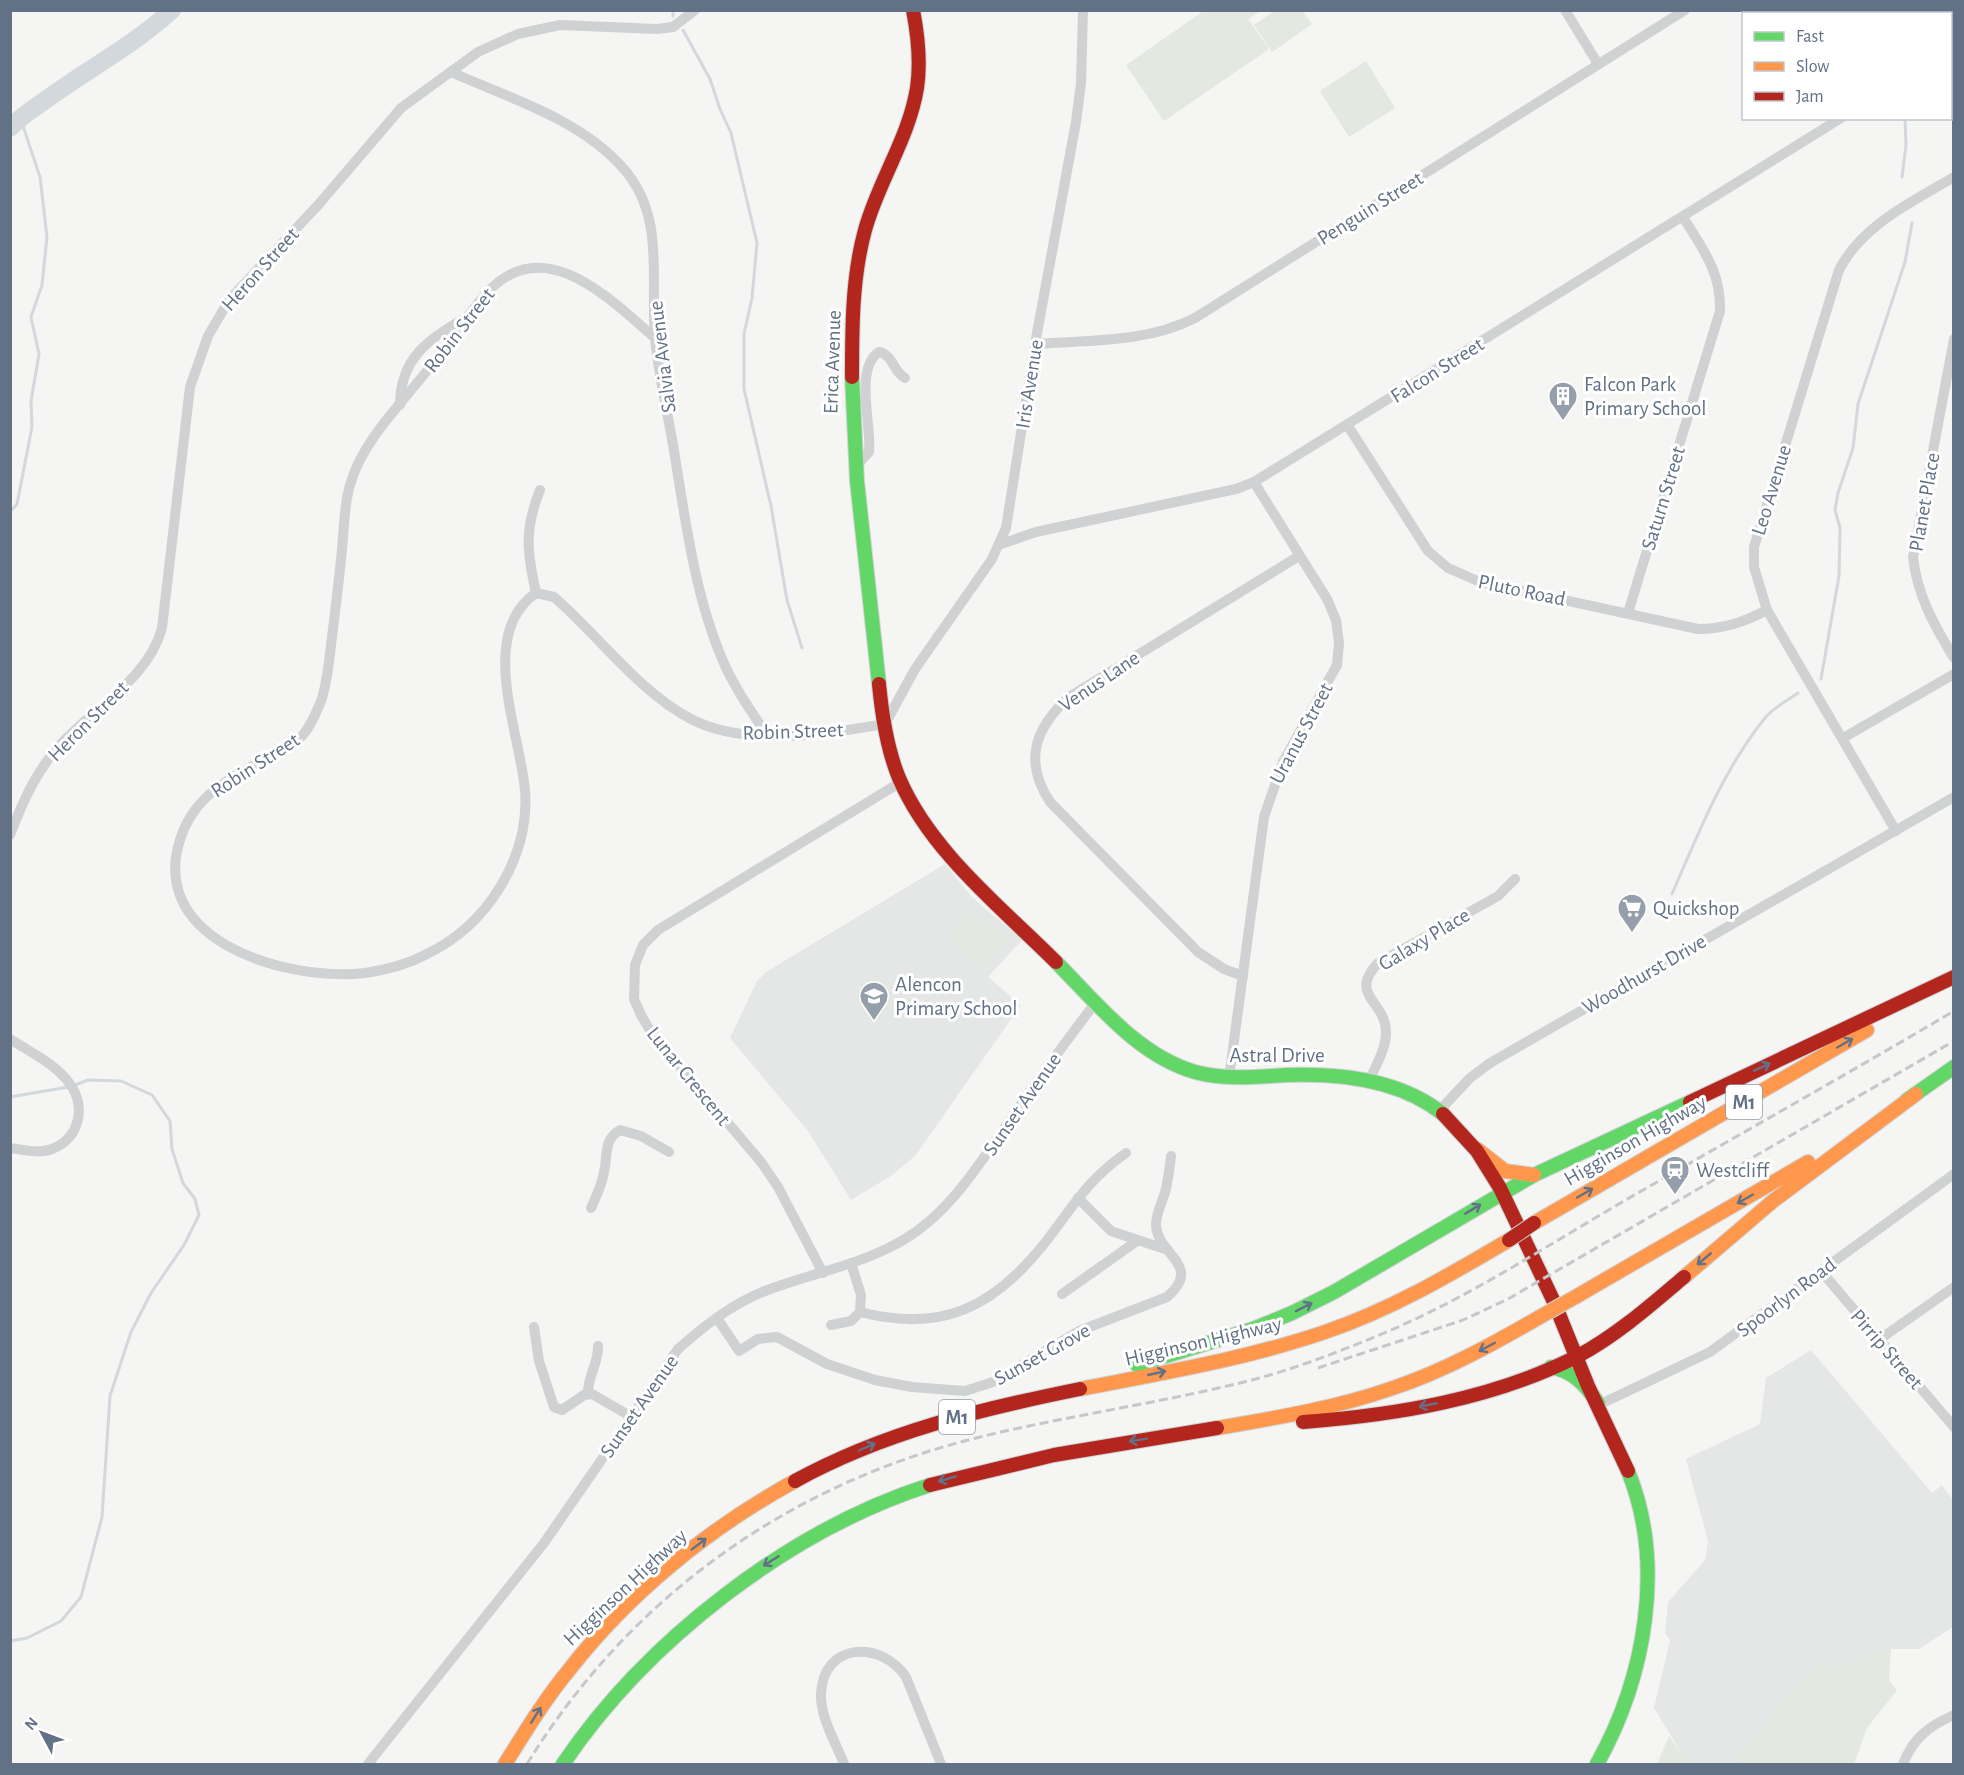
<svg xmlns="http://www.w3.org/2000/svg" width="1964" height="1775" font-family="'Alegreya Sans',sans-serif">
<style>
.built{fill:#e5e6e6}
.green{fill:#e3e8e1}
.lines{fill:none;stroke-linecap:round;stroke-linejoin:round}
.stream{stroke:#d2d8dc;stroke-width:3}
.river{stroke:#d2d8dc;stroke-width:18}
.fast-casing{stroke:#d1d3d4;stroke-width:16}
.slow-casing{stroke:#d1d3d4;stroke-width:16}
.jam-casing{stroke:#d1d3d4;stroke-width:16}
.street{stroke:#d0d1d2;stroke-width:10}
.fast{stroke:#63d668;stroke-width:14}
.slow{stroke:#ff974d;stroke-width:14}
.jam{stroke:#b3261e;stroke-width:14}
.rail{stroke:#c6c7c8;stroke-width:3;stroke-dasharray:9 4.5;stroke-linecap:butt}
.slow-bridge-casing{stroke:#d2d3d3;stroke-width:16;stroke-linecap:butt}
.jam-bridge-casing{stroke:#d2d3d3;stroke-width:16;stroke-linecap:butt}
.slow-bridge{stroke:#ff974d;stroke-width:14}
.jam-bridge{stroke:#b3261e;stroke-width:14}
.oneway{stroke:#627186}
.labels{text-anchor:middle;stroke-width:6;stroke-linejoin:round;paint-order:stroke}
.shield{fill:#fff;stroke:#919caa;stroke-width:1.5}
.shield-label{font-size:20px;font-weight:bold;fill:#627186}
.street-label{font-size:21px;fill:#627186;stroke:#fff}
.poi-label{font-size:21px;fill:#627186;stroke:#fff;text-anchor:start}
</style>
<rect width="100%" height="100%" fill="#f5f5f3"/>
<g class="built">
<polygon points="945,864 973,898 1022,940 988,977 1021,1005 915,1156 891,1176 851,1200 808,1131 730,1038 757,981 766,972"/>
<polygon points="1811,1350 1932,1493 1942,1485 1953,1500 1953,1627 1919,1649 1891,1649 1837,1666 1817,1665 1737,1755 1747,1764 1694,1764 1682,1754 1654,1708 1670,1640 1665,1633 1668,1602 1705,1560 1708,1541 1686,1459 1760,1424 1766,1378"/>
</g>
<g class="green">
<polygon points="1205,10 1261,11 1248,19 1269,49 1164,121 1126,65"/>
<polygon points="1274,11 1302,11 1312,24 1272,52 1254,25"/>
<polygon points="1366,61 1395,108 1349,137 1320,91"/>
<polygon points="971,908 1008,941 982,970 945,936"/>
<polygon points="1891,1649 1889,1680 1897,1690 1867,1728 1854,1764 1747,1764 1737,1755 1817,1665 1837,1666"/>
<polygon points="1669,1736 1682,1754 1694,1764 1657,1764"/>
</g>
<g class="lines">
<g class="stream">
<polyline points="673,10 673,16"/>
<polyline points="1904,10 1904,14"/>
<polyline points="683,30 710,79 720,109 731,133 757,243 752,298 744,334 744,389 771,506 787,600 802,648"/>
<polyline points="1902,177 1906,145 1905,118"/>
<polyline points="10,512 17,504 32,427 31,401 39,354 31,317 42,285 47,237 40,177 20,117"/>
<polyline points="1821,679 1839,576 1840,528 1835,510 1838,493 1853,448 1858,404 1905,262 1912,223"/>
<path d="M1672 894C1698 834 1723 770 1765 718 1773 708 1788 700 1798 693"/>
<polyline points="10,1097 68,1087"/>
<polyline points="10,1641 27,1638 61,1621 81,1597 102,1517 110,1396 131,1332 151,1293 184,1245 199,1215 195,1199 183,1183 172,1149 170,1121 152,1095 121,1081 88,1080 75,1085"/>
</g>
<path class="river" d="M10 128C21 116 34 108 47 99 88 69 134 45 172 10"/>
<g class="fast-casing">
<g id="fast">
<polyline points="852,377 857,481 879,684"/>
<path d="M1056 962C1097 1003 1137 1055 1195 1072 1224 1080 1256 1077 1286 1075 1339 1073 1401 1080 1443 1114"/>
<polyline points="1907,1100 1954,1067"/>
<polyline points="1137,1365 1253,1329 1292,1313 1334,1292 1534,1175 1690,1102"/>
<path d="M1551 1367C1574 1372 1585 1384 1598 1403"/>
<path d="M563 1764C646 1641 789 1530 930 1485"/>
<path d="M1597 1764C1645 1678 1666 1565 1628 1471"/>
</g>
</g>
<g class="slow-casing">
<g id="slow">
<polyline points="1477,1149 1505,1171 1534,1175"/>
<polyline points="1534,1223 1867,1030"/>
<polyline points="1684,1277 1773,1201 1916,1094"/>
<polyline points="1577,1296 1808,1162"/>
<path d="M1080 1389C1162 1373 1246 1359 1325 1332 1390 1310 1450 1275 1509 1240"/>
<path d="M1217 1428C1276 1418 1336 1408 1393 1388 1444 1371 1491 1345 1538 1318"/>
<path d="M505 1764C525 1732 545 1699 569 1670 629 1593 709 1528 795 1481"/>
</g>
</g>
<g class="jam-casing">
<g id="jam">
<path d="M852 377C852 329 852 277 865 230 878 182 909 138 917 88 921 62 918 36 913 10"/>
<path d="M879 684C882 716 887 749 899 778 930 851 1001 907 1056 962"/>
<polyline points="1690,1102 1954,977"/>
<polyline points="1443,1114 1477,1151 1500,1188 1554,1302 1588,1386 1628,1471"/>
<path d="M1303 1422C1397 1415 1493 1399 1578 1356 1617 1335 1651 1305 1684 1277"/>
<path d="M795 1481C884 1432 981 1409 1080 1389"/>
<polyline points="930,1485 1054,1455 1217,1428"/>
</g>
</g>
<g class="street">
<polyline points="1565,10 1598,64"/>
<polyline points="1760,10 1762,14"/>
<polyline points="1950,51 1954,49"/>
<path d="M451 72C509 98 580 119 623 168 666 216 650 279 655 337 658 373 667 409 673 445 685 516 694 594 723 661 734 687 751 711 767 735"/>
<path d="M655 338C609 298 542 229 485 295 464 319 446 347 426 372 399 406 362 442 350 485 344 505 344 528 342 549 339 581 335 613 331 645 329 663 327 684 321 701 316 713 311 726 302 736 293 746 280 751 268 758 235 775 200 792 184 829 138 938 283 982 365 973 386 970 408 964 427 954 487 925 530 858 525 790 520 733 477 633 536 593L554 597C598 635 639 692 691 719 748 748 824 734 885 724L915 669 992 559 1006 528 1035 344 1076 122 1081 83 1083 10"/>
<path d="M1954 339 1913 557C1917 595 1934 625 1954 658"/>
<path d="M1035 344C1089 340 1146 343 1195 318L1685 10"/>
<path d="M400 405C400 359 428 339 465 318"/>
<path d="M1348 426 1428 551 1448 568 1480 582 1698 629C1724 629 1744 622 1767 610"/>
<path d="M855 467 869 452C872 427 854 368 879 352 893 355 893 371 905 378"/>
<polyline points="1001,544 1036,532 1236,489 1254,482 1841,118"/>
<path d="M536 593C527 552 524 530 540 490"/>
<path d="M1628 613 1720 311C1721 271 1703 250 1683 217"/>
<polyline points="1843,738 1954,674"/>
<path d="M1896 831 1767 610 1754 567V547L1839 270C1862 225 1912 202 1954 177"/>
<path d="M10 835C23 801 36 771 61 744 95 707 149 678 162 628L190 387 208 336 229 300 319 204 401 108 478 52 518 34 560 25 657 29 673 27 695 10"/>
<path d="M1243 976 1224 969 1198 952 1050 802C1023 761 1035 728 1069 697L1299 556"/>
<path d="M10 1039C30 1052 56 1064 70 1084 86 1107 80 1138 52 1149 39 1154 24 1150 10 1148"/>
<polyline points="1229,1078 1264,817 1283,762 1337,665 1339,643 1336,620 1327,599 1254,482"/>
<path d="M1369 1081C1375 1067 1386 1049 1386 1033 1387 1001 1347 996 1378 963L1498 896 1515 879"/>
<polyline points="1439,1111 1470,1078 1490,1063 1954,797"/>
<polyline points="1078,1198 1111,1231 1168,1250"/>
<path d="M591 1208C596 1197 602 1185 604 1172 608 1155 603 1140 620 1130L641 1136 669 1152"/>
<polyline points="1821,1271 1954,1427"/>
<polyline points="823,1273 778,1187 761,1162 651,1032 641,1015 634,999 635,965 643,945 658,930 901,782"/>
<polyline points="1062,1294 1137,1241"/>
<path d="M860 1312C941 1333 993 1308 1044 1244 1073 1207 1086 1181 1126 1153"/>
<path d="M717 1318 739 1351 758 1339 777 1337 827 1364 875 1380 912 1387 965 1391 993 1382 1079 1331 1167 1297C1204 1265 1157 1255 1156 1225 1156 1212 1163 1201 1166 1189 1168 1178 1170 1167 1171 1156"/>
<polyline points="831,1325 851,1321 860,1312 861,1295 851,1263"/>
<polyline points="534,1327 539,1361 554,1407 562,1410 584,1395 592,1394 630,1416"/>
<polyline points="1880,1339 1954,1287"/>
<path d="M588 1394C587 1377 599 1363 598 1346"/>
<polyline points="1607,1401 1710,1352 1954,1174"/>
<path d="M368 1764 544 1543 678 1349C704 1326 732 1304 765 1291 811 1273 862 1265 905 1239 951 1211 980 1163 1010 1120 1038 1080 1066 1041 1096 1002"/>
<path d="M844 1764C836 1743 820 1717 821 1694 823 1642 881 1640 906 1677L941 1764"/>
<path d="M1903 1764C1913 1739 1928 1726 1954 1715"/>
</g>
<use href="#fast" class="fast"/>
<use href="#slow" class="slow"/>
<use href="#jam" class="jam"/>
<g class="rail">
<polyline points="1318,1368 1463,1320 1508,1299 1954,1041"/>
<path d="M527 1764C629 1598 787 1485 976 1438 1065 1416 1155 1404 1244 1382 1289 1371 1333 1354 1377 1336 1463 1301 1543 1248 1624 1201 1733 1138 1844 1076 1954 1011"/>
</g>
<g class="slow-bridge-casing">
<polyline id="slow-bridge" points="1538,1318 1577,1296"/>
</g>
<g class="jam-bridge-casing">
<polyline id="jam-bridge" points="1509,1240 1534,1223"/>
</g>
<use href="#slow-bridge" class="slow-bridge"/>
<use href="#jam-bridge" class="jam-bridge"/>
</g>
<defs><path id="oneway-shaft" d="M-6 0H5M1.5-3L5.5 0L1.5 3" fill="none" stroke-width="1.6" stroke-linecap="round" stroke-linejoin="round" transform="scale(1.5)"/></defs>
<g class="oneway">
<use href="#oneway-shaft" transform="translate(1845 1043) rotate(-30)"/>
<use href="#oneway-shaft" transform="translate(1762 1067) rotate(-25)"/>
<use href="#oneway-shaft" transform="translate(1585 1193) rotate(-30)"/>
<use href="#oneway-shaft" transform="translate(1745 1199) rotate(150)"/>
<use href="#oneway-shaft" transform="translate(1473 1209) rotate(-31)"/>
<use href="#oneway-shaft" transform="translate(1704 1259) rotate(140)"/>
<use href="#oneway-shaft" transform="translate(1304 1307) rotate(-27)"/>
<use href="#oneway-shaft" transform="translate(1487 1347) rotate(152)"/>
<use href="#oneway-shaft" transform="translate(1157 1373) rotate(-13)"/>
<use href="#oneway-shaft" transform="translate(1428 1405) rotate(169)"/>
<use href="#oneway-shaft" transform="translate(1138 1440) rotate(171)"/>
<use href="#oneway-shaft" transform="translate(867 1447) rotate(-23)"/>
<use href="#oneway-shaft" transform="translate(947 1479) rotate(164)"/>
<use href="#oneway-shaft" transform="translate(699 1544) rotate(-37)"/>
<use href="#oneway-shaft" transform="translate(771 1561) rotate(148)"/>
<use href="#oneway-shaft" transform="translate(536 1715) rotate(-58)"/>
</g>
<defs>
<g id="building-pin" transform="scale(1.5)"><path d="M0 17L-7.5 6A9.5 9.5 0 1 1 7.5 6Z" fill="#959fac" stroke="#fff"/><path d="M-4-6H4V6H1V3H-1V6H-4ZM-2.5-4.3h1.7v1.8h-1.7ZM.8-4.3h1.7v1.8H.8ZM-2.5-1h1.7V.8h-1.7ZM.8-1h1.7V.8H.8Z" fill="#fff"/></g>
<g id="supermarket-pin" transform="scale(1.5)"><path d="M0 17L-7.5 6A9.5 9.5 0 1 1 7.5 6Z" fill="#959fac" stroke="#fff"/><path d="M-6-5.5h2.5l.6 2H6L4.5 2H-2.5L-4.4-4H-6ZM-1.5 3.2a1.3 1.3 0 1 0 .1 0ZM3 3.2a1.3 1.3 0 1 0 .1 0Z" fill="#fff"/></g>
<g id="school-pin" transform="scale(1.5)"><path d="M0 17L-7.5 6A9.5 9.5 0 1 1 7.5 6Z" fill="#959fac" stroke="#fff"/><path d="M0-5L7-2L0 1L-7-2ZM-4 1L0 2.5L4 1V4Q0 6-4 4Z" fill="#fff"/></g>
<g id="station-pin" transform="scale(1.5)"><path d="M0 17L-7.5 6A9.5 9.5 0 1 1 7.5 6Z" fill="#959fac" stroke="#fff"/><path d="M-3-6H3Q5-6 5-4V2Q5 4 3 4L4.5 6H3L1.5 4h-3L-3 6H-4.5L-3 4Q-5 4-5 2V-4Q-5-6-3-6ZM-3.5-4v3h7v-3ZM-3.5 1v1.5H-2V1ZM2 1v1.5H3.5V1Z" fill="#fff"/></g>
</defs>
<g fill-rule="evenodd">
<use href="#building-pin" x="1563" y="396"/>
<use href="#supermarket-pin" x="1632" y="908"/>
<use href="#school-pin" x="874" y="996"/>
<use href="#station-pin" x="1675" y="1170"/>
</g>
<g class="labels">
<g class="shield">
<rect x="1726" y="1085" width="36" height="34" rx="4.5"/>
<rect x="939" y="1400" width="36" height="34" rx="4.5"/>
</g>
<g class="shield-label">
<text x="1744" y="1109">M1</text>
<text x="957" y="1424">M1</text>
</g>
<g class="street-label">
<text transform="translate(1370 208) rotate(-32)" y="7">Penguin Street</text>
<text transform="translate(260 269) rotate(-48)" y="7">Heron Street</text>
<text transform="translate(459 330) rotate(-52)" y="7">Robin Street</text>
<text transform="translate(662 357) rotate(-97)" y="7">Salvia Avenue</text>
<text transform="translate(832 362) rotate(-88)" y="7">Erica Avenue</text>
<text transform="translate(1437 370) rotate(-32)" y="7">Falcon Street</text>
<text transform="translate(1029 384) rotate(-81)" y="7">Iris Avenue</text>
<text transform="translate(1771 490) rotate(-73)" y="7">Leo Avenue</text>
<text transform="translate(1663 498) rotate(-73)" y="7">Saturn Street</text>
<text transform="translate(1924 502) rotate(-80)" y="7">Planet Place</text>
<text transform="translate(1522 590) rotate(12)" y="7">Pluto Road</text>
<text transform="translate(1099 681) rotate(-34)" y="7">Venus Lane</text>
<text transform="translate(88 721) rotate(-45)" y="7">Heron Street</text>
<text transform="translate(793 731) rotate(-2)" y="7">Robin Street</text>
<text transform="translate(1301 733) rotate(-62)" y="7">Uranus Street</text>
<text transform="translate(255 765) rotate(-33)" y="7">Robin Street</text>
<text transform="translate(1424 939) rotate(-31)" y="7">Galaxy Place</text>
<text transform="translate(1644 974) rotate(-30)" y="7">Woodhurst Drive</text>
<text x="1277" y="1062">Astral Drive</text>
<text transform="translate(689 1076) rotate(51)" y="7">Lunar Crescent</text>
<text transform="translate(1022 1104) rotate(-55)" y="7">Sunset Avenue</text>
<text transform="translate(1635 1140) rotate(-30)" y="7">Higginson Highway</text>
<text transform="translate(1786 1297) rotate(-37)" y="7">Spoorlyn Road</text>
<text transform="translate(1203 1341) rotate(-13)" y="7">Higginson Highway</text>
<text transform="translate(1887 1349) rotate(49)" y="7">Pirrip Street</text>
<text transform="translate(1042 1354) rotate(-29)" y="7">Sunset Grove</text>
<text transform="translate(639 1406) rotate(-55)" y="7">Sunset Avenue</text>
<text transform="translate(625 1587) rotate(-43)" y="7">Higginson Highway</text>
</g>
<g class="poi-label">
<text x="1584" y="391">Falcon Park<tspan x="1584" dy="24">Primary School</tspan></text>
<text x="1653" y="915">Quickshop</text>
<text x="895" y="991">Alencon<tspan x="895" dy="24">Primary School</tspan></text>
<text x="1696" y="1177">Westcliff</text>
</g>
</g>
<rect width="1964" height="1775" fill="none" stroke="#627186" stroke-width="24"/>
<rect x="1742" y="12" width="210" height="108" fill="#ffffff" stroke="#c0c6cf" stroke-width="1.5"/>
<rect x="1754" y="32" width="30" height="9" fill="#63d668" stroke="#c0c6cf" stroke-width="1.5"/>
<text x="1796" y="42" font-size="18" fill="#627186">Fast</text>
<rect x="1754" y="62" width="30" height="9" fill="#ff974d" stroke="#c0c6cf" stroke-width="1.5"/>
<text x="1796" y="72" font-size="18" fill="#627186">Slow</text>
<rect x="1754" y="92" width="30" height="9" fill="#b3261e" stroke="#c0c6cf" stroke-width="1.5"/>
<text x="1796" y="102" font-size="18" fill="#627186">Jam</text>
<g transform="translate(42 1733) rotate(311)" stroke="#ffffff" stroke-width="4.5" paint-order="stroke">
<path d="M0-4.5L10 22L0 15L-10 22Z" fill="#627186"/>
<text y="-9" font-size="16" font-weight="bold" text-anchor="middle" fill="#627186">N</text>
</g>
</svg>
